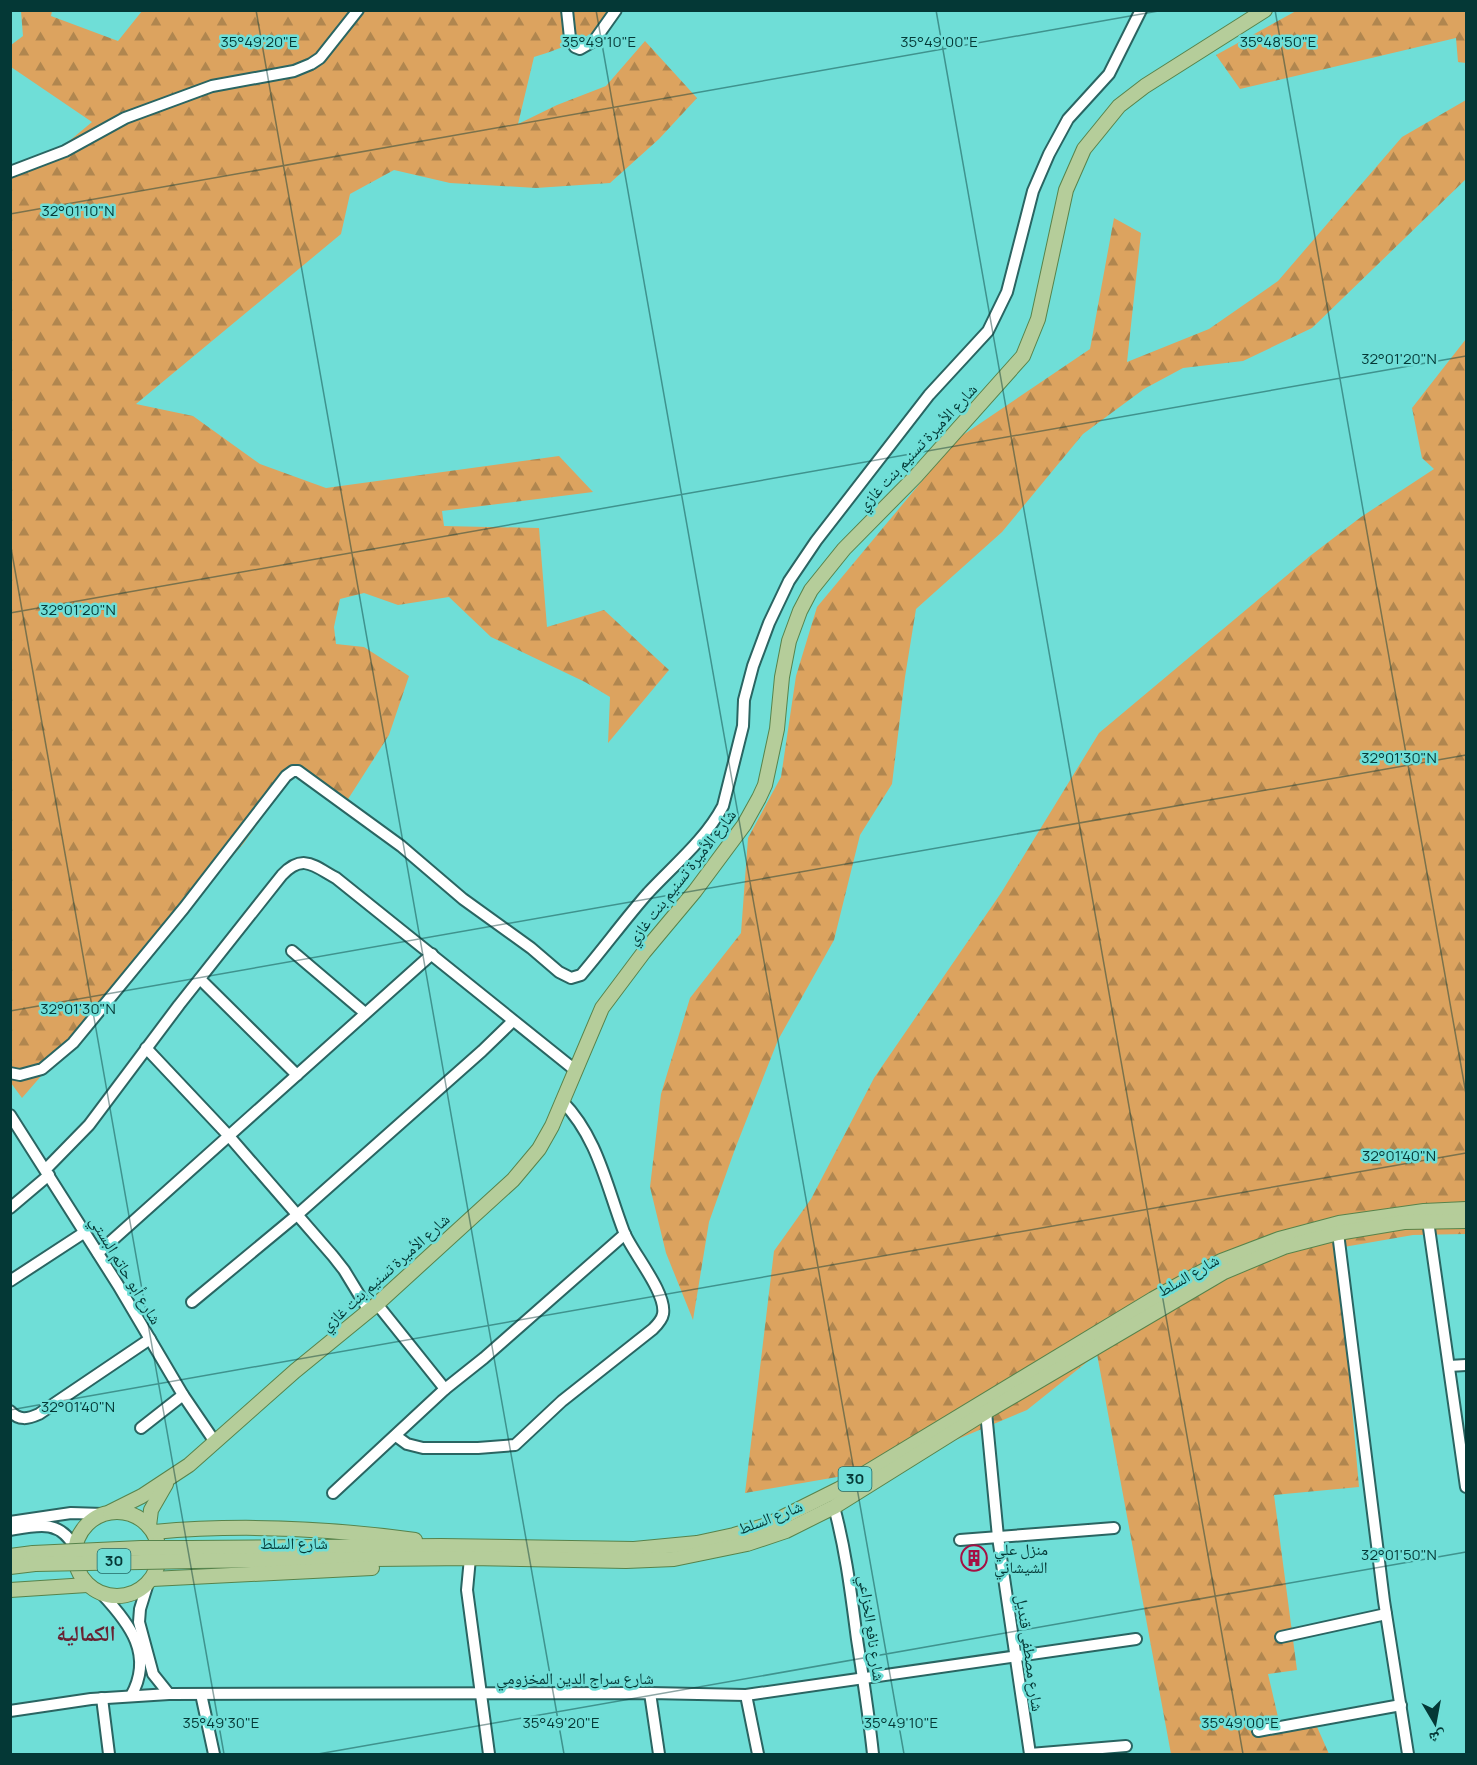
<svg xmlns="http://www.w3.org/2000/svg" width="1477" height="1765" font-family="Manrope,'Noto Naskh Arabic',sans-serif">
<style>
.forest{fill:url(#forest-firs)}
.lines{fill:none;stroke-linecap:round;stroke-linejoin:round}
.minor-casing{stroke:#2a6562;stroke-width:14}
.major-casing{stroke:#57834b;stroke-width:16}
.minor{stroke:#fff;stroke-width:10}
.major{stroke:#b5cd9a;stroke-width:14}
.major-bridge-casing{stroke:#57834b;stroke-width:16;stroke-linecap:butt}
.major-bridge{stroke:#b5cd9a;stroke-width:14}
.ticks{fill:none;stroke:#043836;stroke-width:1.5;stroke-opacity:0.45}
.labels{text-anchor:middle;stroke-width:5;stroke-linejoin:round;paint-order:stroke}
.shield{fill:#6fded7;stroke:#246a66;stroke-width:1.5}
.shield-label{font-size:15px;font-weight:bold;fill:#043836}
.street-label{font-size:16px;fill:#043836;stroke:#6fded7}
.poi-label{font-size:16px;fill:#043836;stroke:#6fded7;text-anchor:start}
.district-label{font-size:22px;font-weight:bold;fill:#682232;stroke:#6fded7}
.ticks-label{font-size:15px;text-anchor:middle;fill:#043836;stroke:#6fded7;stroke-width:5;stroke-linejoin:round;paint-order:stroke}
</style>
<defs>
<pattern id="forest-firs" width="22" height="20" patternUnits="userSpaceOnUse" patternTransform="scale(1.5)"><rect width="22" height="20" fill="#dca35f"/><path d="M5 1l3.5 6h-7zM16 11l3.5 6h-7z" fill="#b0864f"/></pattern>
</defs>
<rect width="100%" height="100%" fill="#6fded7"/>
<g class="forest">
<path d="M21 11H52L51 16 118 41 142 11H621C600 34 563 48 534 57L518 124 557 105 606 86 645 41 697 98 659 139 610 183 536 188 450 183 394 170 350 194 341 234 136 404 193 416 260 464 326 488 559 456 593 492 442 511 444 526 539 528 547 627 604 610 669 670 608 743 610 697 585 682 491 637 449 597 398 605 364 593 340 599 334 627 336 644 364 647 409 676 389 735 343 807 300 765 243 844 22 1098 11 1083V178L37 168 92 122 11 67V45L23 36Z"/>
<polygon points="1296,11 1466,11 1466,63 1458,62 1456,38 1240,89 1216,55"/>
<polygon points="1466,100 1466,179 1312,328 1243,361 1183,368 1144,389 1083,434 1002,532 916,609 905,677 892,784 860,835 834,940 778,1040 735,1149 709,1222 693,1320 666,1253 650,1187 661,1094 690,998 741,933 748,838 781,777 796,676 817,607 957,439 1090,349 1114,218 1141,233 1127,362 1209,329 1278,281 1402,137"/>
<polygon points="1466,339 1466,1234 1413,1235 1338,1248 1359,1487 1274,1495 1297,1670 1268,1674 1281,1730 1314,1720 1329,1754 1171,1754 1097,1354 1027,1410 889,1468 745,1493 774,1251 811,1199 874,1078 1001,893 1099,733 1310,556 1361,517 1434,469 1422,458 1412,408"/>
</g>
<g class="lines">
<g class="minor-casing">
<g id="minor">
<polyline points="567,10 570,38 575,47 580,49 594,41 616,10"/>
<polyline points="10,172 65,151 125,118 212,86 294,71 311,64 320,58 358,10"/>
<polyline points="292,951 365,1013"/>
<polyline points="200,979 297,1075"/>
<polyline points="146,1048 228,1135 333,1256 344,1270 369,1311"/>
<path d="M10 1073 20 1075 42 1069 73 1043 184 908 286 776 293 771H298L401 846 463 899 531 948 559 972 571 978 581 975C604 948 625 919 648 893 674 865 705 840 723 806L743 726 744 700 753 666 769 623 789 581 816 541 929 395 988 331 1007 292 1033 191 1049 154 1068 119 1109 74 1141 10"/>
<polyline points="10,1115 118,1285 183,1395 215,1442"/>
<path d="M46 1169 89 1125 179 1005 282 875C303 853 314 866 336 878L575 1070"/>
<polyline points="10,1208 49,1175"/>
<polyline points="1428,1221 1466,1487"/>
<polyline points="1338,1233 1384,1601 1408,1754"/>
<polyline points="98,1253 432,954"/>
<polyline points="10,1281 85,1232"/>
<polyline points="192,1302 297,1215 482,1051 513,1021"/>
<polyline points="377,1304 445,1389"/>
<polyline points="1449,1366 1466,1365"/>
<path d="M10 1411C19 1421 28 1419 39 1414L150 1339"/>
<polyline points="986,1412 998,1537 1030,1754"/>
<polyline points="141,1428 183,1395"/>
<path d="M396 1436 407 1444 423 1448H478L515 1445 562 1401 653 1329C657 1325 662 1320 663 1314 667 1293 632 1252 624 1232 606 1185 598 1138 562 1101"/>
<polyline points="333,1493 445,1389 484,1358 625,1234"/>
<path d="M834 1507C846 1551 851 1594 857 1639 863 1678 869 1716 873 1754"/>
<polyline points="10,1522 71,1513 103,1514"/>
<path d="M10 1530C38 1525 60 1519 75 1548"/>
<polyline points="960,1540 1114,1528"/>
<polyline points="470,1558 467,1590 489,1754"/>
<polyline points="148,1583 140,1609 139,1622 153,1674 169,1694"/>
<path d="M102 1594C130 1624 154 1655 131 1696"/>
<polyline points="1281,1637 1386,1614"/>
<polyline points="650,1693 659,1754"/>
<polyline points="201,1694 214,1754"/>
<polyline points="746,1695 758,1754"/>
<polyline points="102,1698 109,1754"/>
<polyline points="10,1711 91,1699 169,1694 650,1693 746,1695 1136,1639"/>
<polyline points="1258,1731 1401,1705"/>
<polyline points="1030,1754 1126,1746"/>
</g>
</g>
<g class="major-casing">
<g id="major">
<circle cx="117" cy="1554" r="42"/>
<polyline points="110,1512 142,1496 189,1465 295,1371 377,1304 513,1180 539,1149 552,1126 602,1008 644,952 695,891 744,825 759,798 765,785 777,729 782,677 789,641 800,611 811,590 844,549 916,476 1023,356 1038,319 1066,190 1084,149 1119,106 1145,86 1265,10"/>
<polyline points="149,1526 151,1510 166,1484"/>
<path d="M154 1532C241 1524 328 1528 415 1540"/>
<polyline points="191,1548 441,1546 634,1549 697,1543 734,1535 767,1525 839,1489 1153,1299 1221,1261 1279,1239 1339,1223 1424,1211 1466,1209"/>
<polyline points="10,1556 33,1553"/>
<polyline points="194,1561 470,1558 626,1561 674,1559 747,1544 786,1531 834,1507 986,1412 1224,1272 1284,1247 1338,1233 1404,1222 1466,1221"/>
<polyline points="10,1567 35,1564"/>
<polyline points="152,1579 372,1568"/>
<polyline points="10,1590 87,1585"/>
</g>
</g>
<use href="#minor" class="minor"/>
<use href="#major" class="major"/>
<g class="major-bridge-casing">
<g id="major-bridge">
<polyline points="33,1553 141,1548 191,1548"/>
<polyline points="35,1564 194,1561"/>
</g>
</g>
<use href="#major-bridge" class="major-bridge"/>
</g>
<path class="ticks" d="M256 10 564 1754M596 10 904 1754M936 10 1243 1754M1275 10 1466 1094M10 214 1164 10M10 542 224 1754M10 613 1466 356M10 1011 1466 755M10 1410 1466 1153M318 1754 1466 1552"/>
<defs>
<g id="building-ring" transform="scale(1.35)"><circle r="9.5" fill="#6fded7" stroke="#a60f43" stroke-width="1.5"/><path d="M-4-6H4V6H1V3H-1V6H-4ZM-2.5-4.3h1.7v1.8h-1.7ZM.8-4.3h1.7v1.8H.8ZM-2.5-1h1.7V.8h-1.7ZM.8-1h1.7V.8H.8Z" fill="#a60f43"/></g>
</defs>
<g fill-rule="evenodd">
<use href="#building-ring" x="974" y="1558"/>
</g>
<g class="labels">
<g class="shield">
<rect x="838.5" y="1467" width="33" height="24" rx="4.5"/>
<rect x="97.5" y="1549" width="33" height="24" rx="4.5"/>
</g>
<g class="shield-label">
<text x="855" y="1484">30</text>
<text x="114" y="1566">30</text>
</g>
<g class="street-label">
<text transform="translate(917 447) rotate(-47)" y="6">شارع الأميرة تسنيم بنت غازي</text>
<text transform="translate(681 877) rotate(-52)" y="6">شارع الأميرة تسنيم بنت غازي</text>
<text transform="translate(126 1270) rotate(59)" y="6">شارع أبو حاتم البستي</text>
<text transform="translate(385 1272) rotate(-42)" y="6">شارع الأميرة تسنيم بنت غازي</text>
<text transform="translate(1188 1275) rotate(-30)" y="6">شارع السلط</text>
<text transform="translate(770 1517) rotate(-21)" y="6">شارع السلط</text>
<text x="294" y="1549">شارع السلط</text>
<text transform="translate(872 1628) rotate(82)" y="6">شارع نافع الخزاعي</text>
<text transform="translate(1030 1653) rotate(82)" y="6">شارع مصطفى قنديل</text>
<text x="575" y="1684">شارع سراج الدين المخزومي</text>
</g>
<g class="poi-label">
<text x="994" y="1555">منزل علي<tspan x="994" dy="18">الشيشاني</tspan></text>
</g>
<g class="district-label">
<text x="86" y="1641">الكمالية</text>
</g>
</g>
<g class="ticks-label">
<text x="1278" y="47">35°48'50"E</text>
<text x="259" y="47">35°49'20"E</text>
<text x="599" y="47">35°49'10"E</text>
<text x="939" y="47">35°49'00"E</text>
<text x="78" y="216">32°01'10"N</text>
<text x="1399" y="364">32°01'20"N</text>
<text x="78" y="615">32°01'20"N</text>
<text x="1399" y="763">32°01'30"N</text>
<text x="78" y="1014">32°01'30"N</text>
<text x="1399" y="1161">32°01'40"N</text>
<text x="78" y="1412">32°01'40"N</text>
<text x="1399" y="1560">32°01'50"N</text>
<text x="221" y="1728">35°49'30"E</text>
<text x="561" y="1728">35°49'20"E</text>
<text x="901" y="1728">35°49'10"E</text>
<text x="1240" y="1728">35°49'00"E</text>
</g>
<rect width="1477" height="1765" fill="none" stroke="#043836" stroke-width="24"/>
<g transform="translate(1435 1723) rotate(170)" stroke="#6fded7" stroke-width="4.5" paint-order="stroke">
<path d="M0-4.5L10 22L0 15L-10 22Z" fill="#043836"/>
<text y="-9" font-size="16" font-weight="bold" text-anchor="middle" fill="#043836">ش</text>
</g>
</svg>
